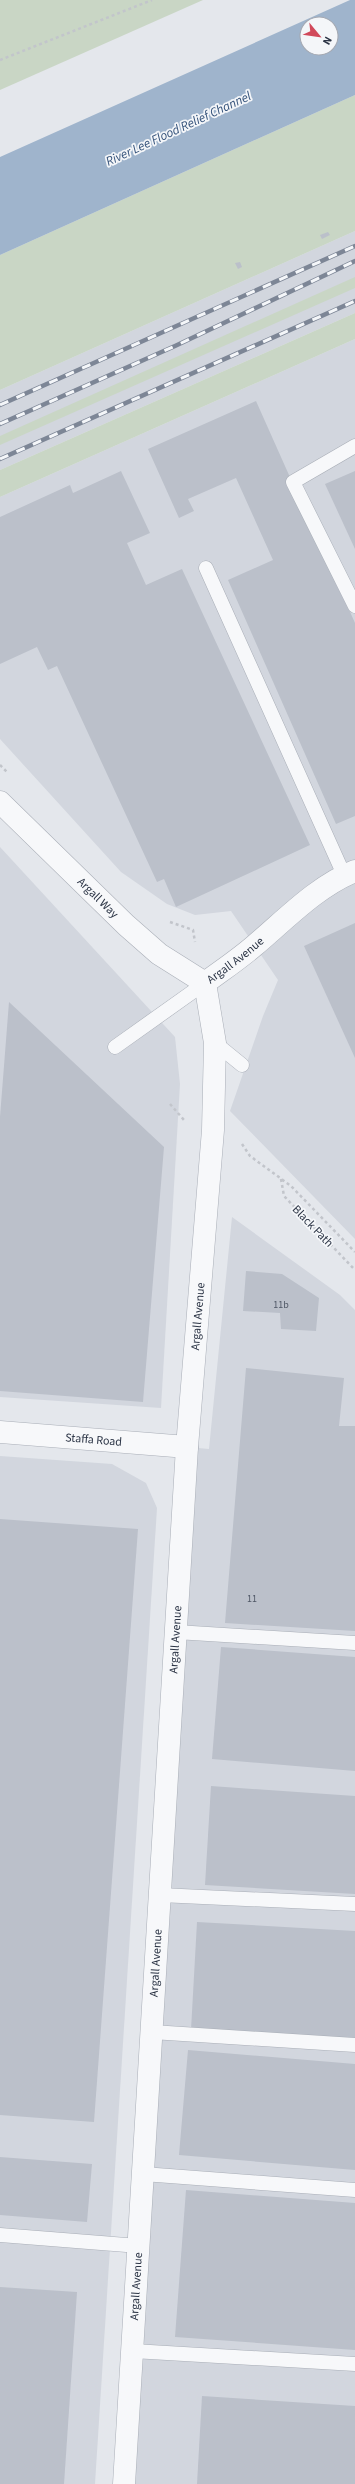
<svg xmlns="http://www.w3.org/2000/svg" width="355" height="2484" font-family="'Source Sans 3',sans-serif">
<style>
.built{fill:#d2d6de}
.green{fill:#c9d6c5}
.water{fill:#9fb4cc;fill-rule:evenodd}
.building{fill:#bbc0ca}
.lines{fill:none;stroke-linecap:round;stroke-linejoin:round}
.service-casing{stroke:#a9aeb7;stroke-width:15}
.minor-casing{stroke:#a9aeb7;stroke-width:23}
.path{stroke:#c2c5cb;stroke-width:2.5;stroke-dasharray:3 3;stroke-linecap:butt}
.service{stroke:#f7f8fa;stroke-width:14}
.minor{stroke:#f7f8fa;stroke-width:22}
.rail-casing{stroke:#7d8696;stroke-width:4.5}
.rail{stroke:#f4f6f9;stroke-width:3;stroke-dasharray:9;stroke-linecap:butt}
.labels{text-anchor:middle;stroke-width:3.5;stroke-linejoin:round;paint-order:stroke}
.number-label{font-size:10px;fill:#4f5766}
.street-label{font-size:12px;fill:#2b3445;stroke:#f4f6f9}
.water-label{font-size:13px;font-style:italic;fill:#34527a;stroke:#f4f6f9}
</style>
<rect width="100%" height="100%" fill="#e4e7ec"/>
<g class="built">
<polygon points="355,231 355,313 0,470 0,390"/>
<polygon points="355,339 355,1239 230,1111 263,1016 278,980 231,911 195,915 167,904 121,872 0,739 0,497"/>
<polygon points="0,847 175,1037 180,1084 161,1408 0,1397"/>
<polygon points="232,1217 340,1295 355,1310 355,2484 124,2484 187,1447 209,1449"/>
<polygon points="0,1456 112,1464 146,1483 157,1508 95,2484 0,2484"/>
</g>
<g class="green">
<polygon points="0,0 203,0 0,90"/>
<polygon points="355,95 355,231 0,390 0,255"/>
<polygon points="355,277 355,288 0,445 0,436"/>
<polygon points="355,313 355,339 0,497 0,470"/>
</g>
<path class="water" d="M350 0H355V95L0 255V157ZM307 24H331V48H307Z"/>
<g class="building">
<polygon points="328,232 330,235 322,239 320,235"/>
<polygon points="240,262 242,267 238,269 235,263"/>
<polygon points="256,401 355,623 355,816 336,824 228,580 273,560 236,478 188,499 194,511 179,518 148,449"/>
<polygon points="121,471 150,533 127,543 146,585 182,569 310,845 176,907 164,879 157,882 57,666 48,670 37,647 0,664 0,517 70,485 73,493"/>
<polygon points="355,471 355,549 325,484"/>
<polygon points="355,923 355,1058 304,946"/>
<polygon points="9,1002 164,1147 143,1402 0,1391 0,1117"/>
<polygon points="246,1271 282,1274 319,1298 316,1331 281,1329 280,1313 243,1311"/>
<polygon points="246,1368 344,1378 339,1426 355,1426 355,1631 225,1623"/>
<polygon points="0,1519 138,1529 94,2122 0,2115"/>
<polygon points="221,1647 355,1657 355,1771 212,1759"/>
<polygon points="211,1786 355,1796 355,1894 205,1885"/>
<polygon points="197,1922 355,1931 355,2040 191,2030"/>
<polygon points="188,2050 355,2064 355,2170 179,2155"/>
<polygon points="0,2157 92,2164 87,2222 0,2215"/>
<polygon points="186,2190 355,2203 355,2350 175,2337"/>
<polygon points="0,2287 77,2292 64,2484 0,2484"/>
<polygon points="202,2396 355,2406 355,2484 197,2484"/>
</g>
<g class="lines">
<g class="service-casing">
<g id="service">
<polyline points="355,446 293,482 355,606"/>
<polyline points="206,568 344,875"/>
<polyline points="215,1043 242,1065"/>
<polyline points="115,1047 205,983"/>
<polyline points="176,1632 355,1643"/>
<polyline points="160,1895 355,1904"/>
<polyline points="152,2032 355,2045"/>
<polyline points="143,2174 355,2190"/>
<polyline points="0,2235 139,2246"/>
<polyline points="133,2351 355,2364"/>
</g>
</g>
<g class="minor-casing">
<g id="minor">
<path id="s1" d="M0 802 126 925 159 954 205 983"/>
<path id="s2" d="M205 983C221 971 239 959 254 946 285 920 317 886 355 871"/>
<path id="s3" d="M0 1432 187 1447"/>
<path id="s4" d="M124 2484 187 1447 213 1130 215 1043 205 983"/>
</g>
</g>
<g class="path">
<polyline points="0,60 152,0"/>
<polyline points="0,765 8,773"/>
<polyline points="170,922 193,930 195,942"/>
<polyline points="170,1104 184,1120"/>
<polyline points="242,1144 250,1156 291,1186 355,1252"/>
<polyline points="281,1179 284,1196 355,1270"/>
</g>
<use href="#service" class="service"/>
<use href="#minor" class="minor"/>
<g class="rail-casing">
<g id="rail">
<polyline points="0,405 355,246"/>
<polyline points="0,424 175,346 355,261"/>
<polyline points="0,459 355,301"/>
</g>
</g>
<use href="#rail" class="rail"/>
</g>
<g class="labels">
<g class="number-label">
<text x="281" y="1308">11b</text>
<text x="252" y="1602">11</text>
</g>
<g class="street-label">
<text dy="4" stroke="none"><textPath href="#s1" startOffset="137">Argall Way</textPath></text>
<text dy="4" stroke="none"><textPath href="#s2" startOffset="38">Argall Avenue</textPath></text>
<text transform="translate(313 1226) rotate(46)" y="4">Black Path</text>
<text dy="4" stroke="none"><textPath href="#s4" startOffset="1170">Argall Avenue</textPath></text>
<text dy="4" stroke="none"><textPath href="#s3" startOffset="94">Staffa Road</textPath></text>
<text dy="4" stroke="none"><textPath href="#s4" startOffset="846">Argall Avenue</textPath></text>
<text dy="4" stroke="none"><textPath href="#s4" startOffset="522">Argall Avenue</textPath></text>
<text dy="4" stroke="none"><textPath href="#s4" startOffset="198">Argall Avenue</textPath></text>
</g>
<g class="water-label">
<text transform="translate(178 128) rotate(-25)" y="5">River Lee Flood Relief Channel</text>
</g>
</g>
<g transform="translate(319 36) rotate(119)"><circle r="19" fill="#f4f6f9" stroke="#a4a8b1"/>
<path d="M0-3L7 15L0 10L-7 15Z" fill="#d1495b"/>
<text y="-6" font-size="11" font-weight="bold" text-anchor="middle" fill="#2b3445">N</text>
</g>
</svg>
